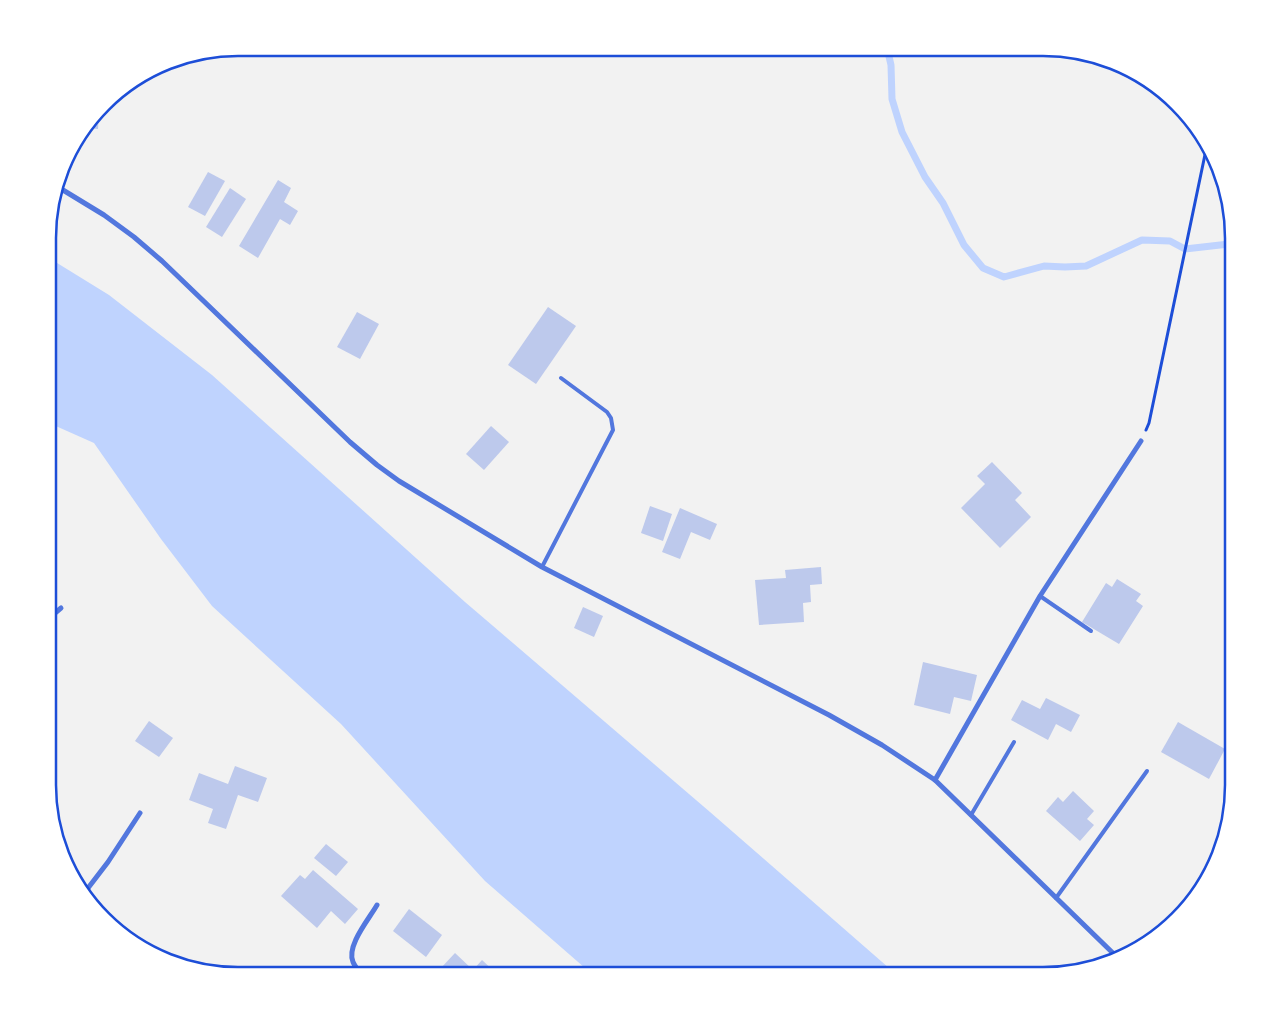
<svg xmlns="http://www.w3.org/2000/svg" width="1281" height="1023" font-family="Spectral,serif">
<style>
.water{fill:#bfd3fe}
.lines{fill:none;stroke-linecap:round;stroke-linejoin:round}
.stream{stroke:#bfd3fe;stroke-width:7}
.building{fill:#bdc9ec}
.path{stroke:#1d4ed8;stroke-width:3}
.service{stroke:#5277de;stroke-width:4}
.minor{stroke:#5277de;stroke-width:5}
.rim{fill:none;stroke:#1d4ed8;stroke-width:2.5}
</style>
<rect width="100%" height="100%" fill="#f2f2f2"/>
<polygon class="water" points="49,258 109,295 212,375 465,602 710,812 897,975 593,975 485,881 341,724 212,606 161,539 94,443 49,423"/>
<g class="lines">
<polyline class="stream" points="887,48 891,65 892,99 902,132 925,177 943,203 964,245 983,268 1004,277 1044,266 1065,267 1086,266 1142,240 1170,241 1185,249 1229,244 1233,247"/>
</g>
<g class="building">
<polygon points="99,111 98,129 85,128"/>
<polygon points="208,172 225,181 205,216 188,207"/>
<polygon points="278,180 291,188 284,202 298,211 290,225 280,219 258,258 239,246"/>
<polygon points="230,188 246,199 222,237 206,227"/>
<polygon points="548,307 576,326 536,384 508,365"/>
<polygon points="357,312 379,324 360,359 337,347"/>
<polygon points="491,426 509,442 484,470 466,454"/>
<polygon points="992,462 1022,493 1015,500 1031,517 1000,548 961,508 985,484 977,476"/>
<polygon points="650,506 672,514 663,541 641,533"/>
<polygon points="680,508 717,524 710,540 691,532 680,559 662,552"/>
<polygon points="821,567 822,584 810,585 811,602 803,603 804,622 759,625 755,580 786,578 785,570"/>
<polygon points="1117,579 1141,594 1136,601 1143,606 1119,644 1082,622 1106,583 1112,587"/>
<polygon points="583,607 603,616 594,637 574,628"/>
<polygon points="923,662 977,675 971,701 954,697 950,714 914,705"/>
<polygon points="1046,698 1080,715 1071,732 1056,724 1048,740 1011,720 1022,700 1040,709"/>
<polygon points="149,721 173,738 159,757 135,741"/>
<polygon points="1178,722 1225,749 1209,779 1161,752"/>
<polygon points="235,766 267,778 258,802 238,795 226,829 208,823 213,809 189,800 199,773 228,784"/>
<polygon points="1073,791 1094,811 1087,819 1094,825 1080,841 1046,811 1058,797 1063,802"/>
<polygon points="326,844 348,862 336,876 314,858"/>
<polygon points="313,870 358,909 345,924 331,911 317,928 281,896 300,875 305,879"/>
<polygon points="409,909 442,935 426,957 393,931"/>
<polygon points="455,953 473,970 482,960 498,975 447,975 440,969"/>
</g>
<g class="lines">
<polyline class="path" points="1146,430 1149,423 1207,145"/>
<g class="service">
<polyline points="542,567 613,430 611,418 607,412 561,378"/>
<polyline points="1040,596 1091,631"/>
<polyline points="971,815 1014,742"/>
<polyline points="1056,898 1147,771"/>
</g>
<g class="minor">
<polyline points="58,187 104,215 134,237 162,261 350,442 377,465 399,481 542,567 829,715 882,745 935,780 1119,959"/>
<polyline points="48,619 61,608"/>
<polyline points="935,780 1040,596 1141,441"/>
<polyline points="85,892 108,862 140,813"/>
<path d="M362 975C359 971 355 967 353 962 346 946 369 919 377 905"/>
</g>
</g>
<path d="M0 0H1281V1023H0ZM238 56H1043A182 182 0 0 1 1225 238V785A182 182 0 0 1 1043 967H238A182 182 0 0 1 56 785V238A182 182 0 0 1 238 56Z" fill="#fff" fill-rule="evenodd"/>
<path class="rim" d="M238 56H1043A182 182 0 0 1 1225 238V785A182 182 0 0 1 1043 967H238A182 182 0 0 1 56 785V238A182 182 0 0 1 238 56Z"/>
</svg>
